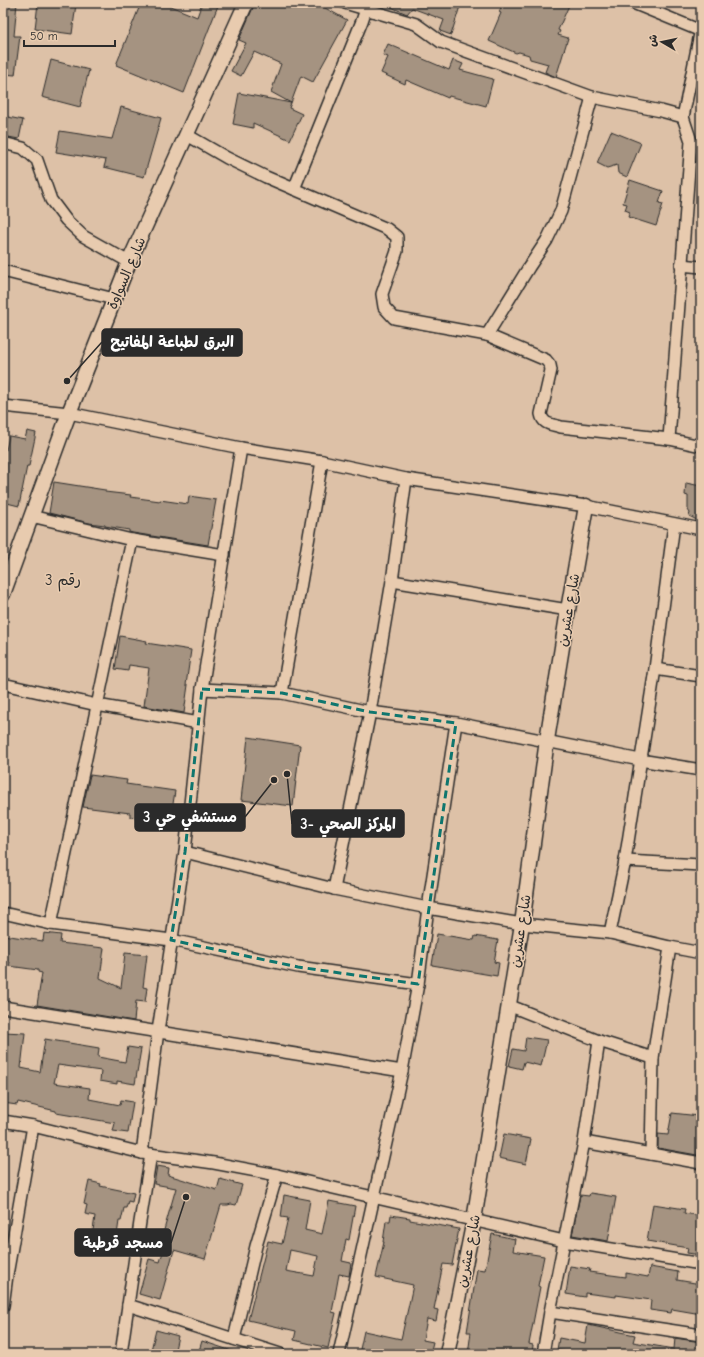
<svg xmlns="http://www.w3.org/2000/svg" width="704" height="1357" font-family="'Comic Neue','Playpen Sans Arabic',sans-serif">
<style>
.building{fill:#a59381;stroke:#2b2b2b;fill-rule:evenodd}
.lines{fill:none;stroke-linecap:round;stroke-linejoin:round}
.minor-casing{stroke:#2b2b2b;stroke-width:14}
.tertiary-casing{stroke:#2b2b2b;stroke-width:17}
.minor{stroke:#e8cbaf;stroke-width:11}
.tertiary{stroke:#e8cbaf;stroke-width:14}
.marked{fill:none;stroke:#0f766e;stroke-width:3;stroke-dasharray:8 5;stroke-linejoin:round}
.labels{text-anchor:middle;stroke-width:3;stroke-linejoin:round;paint-order:stroke}
.street-label{font-size:14px;fill:#2b2b2b;stroke:#e8cbaf}
.neighbourhood-label{font-size:15px;fill:#2b2b2b;stroke:#e8cbaf}
.leader{fill:none;stroke:#2b2b2b;stroke-width:1.5}
.callout-dot{fill:#2b2b2b;stroke:#e8cbaf;stroke-width:1.5}
.callout{fill:#2b2b2b;stroke:#2b2b2b;stroke-width:1.5}
.callout-label{font-size:15px;text-anchor:middle;font-weight:bold;fill:#fff}
</style>
<rect width="100%" height="100%" fill="#ddc1a7"/>
<filter id="ink" filterUnits="userSpaceOnUse"><feTurbulence type="fractalNoise" baseFrequency=".025" numOctaves="2"/><feDisplacementMap in="SourceGraphic" scale="8" xChannelSelector="R" yChannelSelector="G"/><feConvolveMatrix kernelMatrix="1 2 1 2 8 2 1 2 1" color-interpolation-filters="sRGB"/></filter>
<g filter="url(#ink)">
<g class="building">
<polygon points="3,3 17,3 14,36 20,36 15,75 3,74"/>
<polygon points="38,3 76,4 72,34 35,29"/>
<polygon points="141,3 163,3 197,17 202,3 219,3 184,93 116,65"/>
<polygon points="255,3 316,3 347,20 313,82 301,76 291,103 271,92 281,64 254,52 241,76 231,71 246,43 239,40"/>
<polygon points="382,3 461,3 451,35 440,31 444,20 412,8 407,14"/>
<polygon points="503,3 570,3 558,30 560,31 558,35 568,38 556,77 545,72 548,64 530,59 529,55 519,52 516,53 489,41 501,13 499,12"/>
<polygon points="388,44 449,70 453,60 463,64 460,70 493,79 486,106 449,96 448,98 406,80 405,84 381,73 388,57 383,55"/>
<polygon points="51,60 89,70 80,107 42,97"/>
<polygon points="239,93 291,103 289,108 302,114 290,140 253,123 253,128 233,124"/>
<polygon points="121,107 161,118 144,177 104,167 106,160 56,152 60,131 112,139"/>
<polygon points="3,116 23,120 19,139 3,136"/>
<polygon points="611,131 641,143 627,177 618,173 617,165 607,168 597,163"/>
<polygon points="630,180 663,191 659,203 663,204 656,226 628,217 630,212 625,210 627,204 623,203"/>
<polygon points="27,431 36,433 29,466 27,466 19,506 3,502 3,449 6,450 9,436 25,439"/>
<polygon points="54,482 105,490 105,492 131,495 130,497 160,501 160,500 188,504 189,496 216,500 208,545 133,533 129,532 129,530 105,526 105,525 89,523 49,513"/>
<polygon points="686,483 701,486 701,522 689,516 690,513 688,510 688,496 685,495"/>
<polygon points="120,636 147,641 146,643 191,650 186,685 188,685 184,713 144,706 149,668 129,665 128,671 115,669"/>
<polygon points="248,737 300,745 293,806 241,800"/>
<polygon points="90,775 127,780 126,784 175,791 170,823 130,817 130,813 83,807"/>
<polygon points="44,933 61,935 60,943 104,948 100,978 121,988 125,953 147,955 143,987 147,988 145,1002 136,1001 134,1021 37,1005 42,973 38,972 38,970 9,966 10,962 3,960 3,935 43,941"/>
<polygon points="437,934 474,940 475,936 498,940 494,962 499,963 497,976 432,965"/>
<polygon points="3,1032 25,1033 21,1068 40,1072 45,1039 99,1048 98,1057 125,1062 128,1047 141,1049 135,1084 117,1081 117,1084 100,1081 101,1071 58,1065 54,1083 90,1088 89,1099 120,1105 121,1100 133,1102 128,1133 113,1131 115,1123 56,1113 56,1111 18,1102 17,1105 3,1103"/>
<polygon points="526,1037 547,1040 541,1066 524,1062 522,1069 509,1066 513,1049 524,1051"/>
<polygon points="672,1113 699,1116 697,1155 658,1148 658,1134 668,1135"/>
<polygon points="504,1134 531,1139 526,1164 499,1158"/>
<polygon points="157,1166 169,1168 168,1175 217,1190 220,1179 242,1185 236,1205 231,1204 228,1205 221,1205 205,1259 174,1250 160,1300 139,1294 149,1259 160,1262 167,1238 162,1237 176,1188 154,1184"/>
<polygon points="89,1181 101,1184 100,1186 134,1193 132,1202 128,1201 126,1208 124,1208 121,1221 119,1221 115,1249 91,1245 95,1216 85,1214 87,1205 84,1204"/>
<polygon points="590,1193 616,1197 608,1241 572,1235 580,1195 589,1196"/>
<path d="M284 1195 310 1200 305 1230 322 1234 329 1201 355 1206 349 1240 346 1239 342 1261 351 1263 349 1276 339 1274 332 1312 336 1313 328 1348 294 1340 296 1331 248 1320 268 1241 282 1244 288 1218 281 1217ZM290 1250 318 1256 314 1276 286 1271Z"/>
<polygon points="653,1204 685,1209 684,1213 701,1216 701,1255 687,1253 688,1248 647,1241"/>
<polygon points="391,1215 410,1218 410,1220 459,1229 452,1265 443,1264 434,1309 438,1310 436,1321 427,1319 423,1340 433,1342 430,1354 359,1354 364,1331 401,1339 409,1304 413,1285 376,1277 384,1242 383,1242 386,1221 390,1221"/>
<polygon points="492,1234 515,1239 513,1251 544,1256 538,1286 540,1287 529,1344 533,1345 532,1354 468,1354 471,1332 467,1332 477,1269 485,1270"/>
<polygon points="570,1266 590,1269 589,1272 626,1277 626,1273 648,1277 650,1267 678,1272 677,1280 701,1284 701,1314 672,1309 671,1313 650,1310 651,1300 616,1295 616,1297 585,1293 585,1297 566,1294"/>
<polygon points="588,1325 635,1335 633,1342 674,1349 675,1338 701,1342 701,1354 578,1354 557,1350 559,1338 585,1343"/>
<polygon points="156,1330 178,1336 174,1354 150,1354"/>
<polygon points="202,1341 235,1352 235,1354 198,1354"/>
</g>
<g class="lines">
<g class="minor-casing">
<g id="minor">
<polyline points="345,3 416,24 441,42 592,97 661,111 683,117"/>
<polyline points="633,3 701,31"/>
<polyline points="701,29 683,117 691,141 669,439 701,446"/>
<path d="M187 135 227 158 266 177 387 229 397 237V251L382 294 384 307 394 318 487 335 546 360 550 365 551 370 541 414C543 425 552 424 561 427L669 439"/>
<polyline points="3,143 23,148 37,160 51,200 66,220 83,236 129,262"/>
<polyline points="294,189 362,21 368,3"/>
<polyline points="681,265 701,267"/>
<polyline points="3,271 114,299"/>
<polyline points="487,335 529,267 547,240 561,211 592,97"/>
<polyline points="3,406 69,413 241,448 322,461 406,479 586,506 701,529"/>
<polyline points="31,516 132,540 224,555"/>
<polyline points="392,581 568,610"/>
<polyline points="655,669 701,676"/>
<polyline points="3,684 97,705 199,723"/>
<polyline points="202,689 282,693 370,712 456,723 640,760 701,770"/>
<polyline points="282,693 322,461"/>
<polyline points="185,852 334,889 428,908 522,924 610,933 670,947 701,953"/>
<polyline points="625,861 701,865"/>
<polyline points="334,889 370,712 392,581 406,479"/>
<polyline points="3,913 51,924 171,940 298,967 418,984"/>
<polyline points="51,924 132,540"/>
<polyline points="610,933 625,861 655,669 674,524"/>
<polyline points="508,1005 599,1041 653,1058"/>
<polyline points="3,1007 402,1071"/>
<polyline points="3,1121 33,1126 142,1153 214,1163 277,1175 564,1241 701,1264"/>
<polyline points="584,1142 701,1163"/>
<polyline points="142,1153 158,1031 185,852 202,689 241,448"/>
<polyline points="651,1154 653,1058 670,947"/>
<polyline points="128,1305 280,1354"/>
<polyline points="3,1306 7,1275 33,1126"/>
<polyline points="550,1312 701,1335"/>
<polyline points="234,1339 256,1246 277,1175"/>
<polyline points="121,1354 140,1222 151,1154"/>
<polyline points="339,1354 402,1071 418,984 428,908 456,723"/>
<polyline points="543,1354 550,1312 584,1142 599,1041"/>
</g>
</g>
<g class="tertiary-casing">
<g id="tertiary">
<polyline points="3,594 69,413 129,262 246,3"/>
<polyline points="447,1354 474,1220 522,924 547,740 568,610 586,506"/>
</g>
</g>
<use href="#minor" class="minor"/>
<use href="#tertiary" class="tertiary"/>
</g>
</g>
<path class="marked" d="M202 689 282 693 370 712 456 723 418 984 298 967 171 940 185 852Z"/>
<g class="labels">
<g class="street-label">
<text transform="translate(126 273) rotate(-67)" y="5">شارع السواوة</text>
<text transform="translate(568 610) rotate(-80)" y="5">شارع عشرين</text>
<text transform="translate(520 931) rotate(-81)" y="5">شارع عشرين</text>
<text transform="translate(468 1251) rotate(-79)" y="5">شارع عشرين</text>
</g>
<g class="neighbourhood-label">
<text x="63" y="585">رقم 3</text>
</g>
</g>
<path class="leader" d="M67 381L102 342M274 780L245 817M287 774L292 824M186 1197L171 1243"/>
<g class="callout-dot">
<circle cx="67" cy="381" r="4"/>
<circle cx="274" cy="780" r="4"/>
<circle cx="287" cy="774" r="4"/>
<circle cx="186" cy="1197" r="4"/>
</g>
<g class="callout">
<rect x="102" y="329" width="140" height="27" rx="4"/>
<rect x="135" y="804" width="110" height="27" rx="4"/>
<rect x="292" y="810" width="112" height="27" rx="4"/>
<rect x="75" y="1229" width="96" height="27" rx="4"/>
</g>
<g class="callout-label">
<text x="172" y="347">البرق لطباعة المفاتيح</text>
<text x="190" y="822">مستشفي حي 3</text>
<text x="348" y="829">المركز الصحي -3</text>
<text x="123" y="1248">مسجد قرطبة</text>
</g>
<rect width="704" height="1357" fill="none" stroke="#e8cbaf" stroke-width="16"/>
<rect x="8" y="8" width="688" height="1341" fill="none" stroke="#2b2b2b" stroke-width="1.5" filter="url(#ink)"/>
<g transform="translate(662 42) rotate(279)" stroke="#e8cbaf" stroke-width="3" paint-order="stroke">
<path d="M0-3L7 15L0 10L-7 15Z" fill="#2b2b2b"/>
<text y="-6" font-size="11" font-weight="bold" text-anchor="middle" fill="#2b2b2b">ش</text>
</g>
<path d="M24 40v6h91v-6" fill="none" stroke="#2b2b2b" stroke-width="2"/>
<text x="30" y="40" font-size="12" fill="#2b2b2b" stroke="#e8cbaf" stroke-width="3" paint-order="stroke">50 m</text>
</svg>
